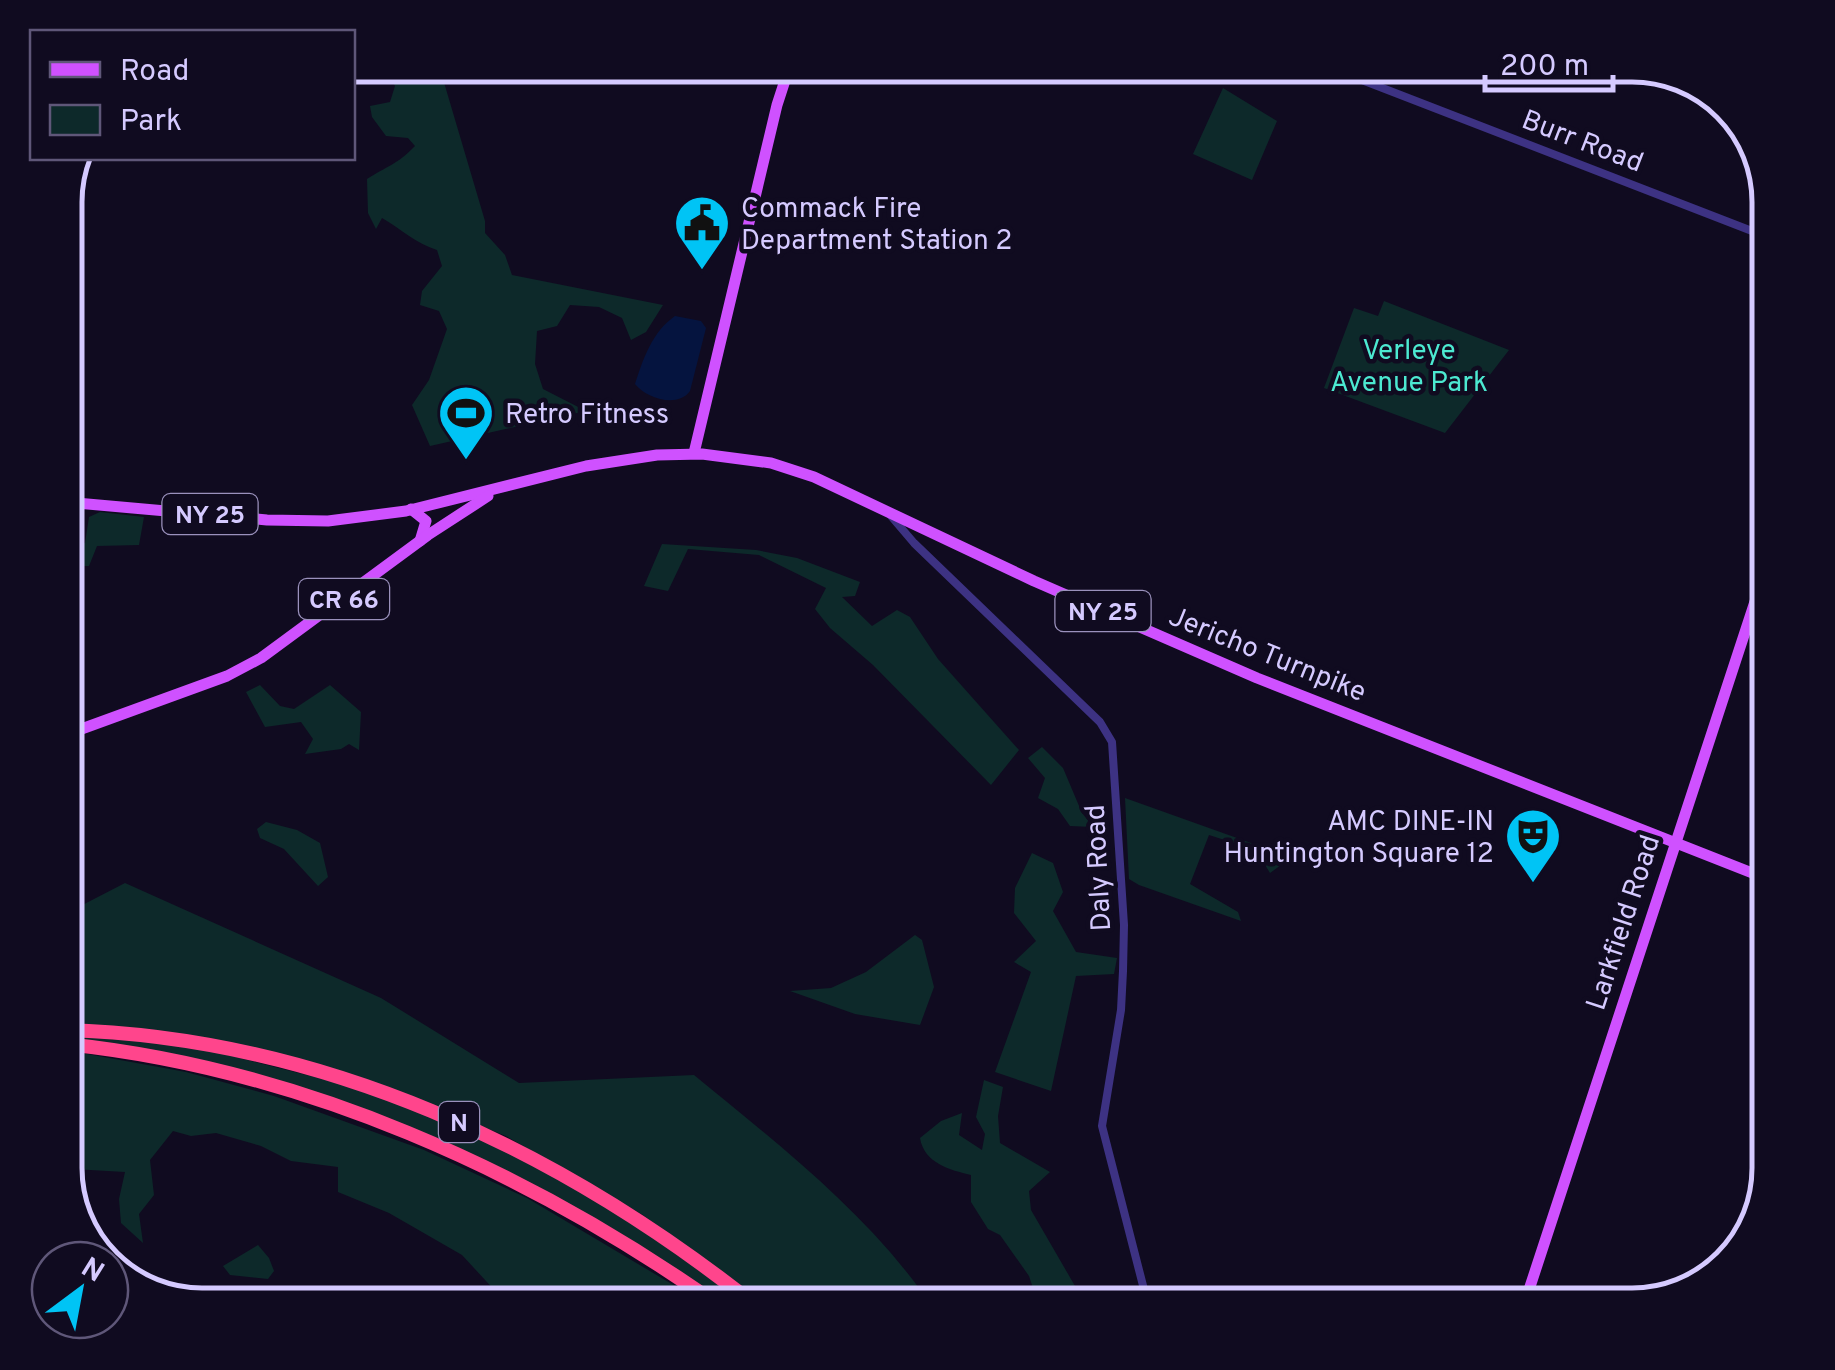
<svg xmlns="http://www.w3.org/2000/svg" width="1835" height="1370" font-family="Overpass,sans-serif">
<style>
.green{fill:#0d292a}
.water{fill:#05143f}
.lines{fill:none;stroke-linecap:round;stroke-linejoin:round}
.minor{stroke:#3d3283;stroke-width:8}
.major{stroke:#cf51ff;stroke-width:11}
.highway{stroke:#ff458c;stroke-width:14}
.labels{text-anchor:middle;stroke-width:9;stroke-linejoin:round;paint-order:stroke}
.shield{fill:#100b20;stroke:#9a91bc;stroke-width:2.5}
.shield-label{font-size:25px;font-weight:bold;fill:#d5caff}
.street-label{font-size:28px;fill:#d5caff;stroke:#100b20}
.poi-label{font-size:28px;fill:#d5caff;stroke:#100b20;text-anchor:start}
.park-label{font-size:28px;fill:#4ce9d1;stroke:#100b20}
.rim{fill:none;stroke:#d5caff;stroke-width:5}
</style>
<rect width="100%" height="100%" fill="#100b20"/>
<g class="green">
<path d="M384 65H425L434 76 443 79 485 221V233L505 255 512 275 663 305 646 332 631 340 622 318 599 307 570 305 557 326 537 331 535 364 543 389 586 411 430 446 412 405 429 380 447 329 439 311 420 305 422 291 442 266 437 250C417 244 401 229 382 218L376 229 368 213 367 179C387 166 397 165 415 146L408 138 386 136 372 117 370 106 390 102 395 86Z"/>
<polygon points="1223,88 1277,121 1252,180 1193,154"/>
<polygon points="1384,301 1509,350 1445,433 1324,388 1354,308 1378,316"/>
<polygon points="100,512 144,517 139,545 97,546 89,566 71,566 65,562 65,548 85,543 89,517"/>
<polygon points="662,544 756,550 797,558 860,582 855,596 842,597 872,626 897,610 910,617 938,659 1019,750 991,785 873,665 830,628 815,609 826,588 759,555 688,549 668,591 644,586"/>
<polygon points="260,685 280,706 294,709 330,685 361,712 359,750 349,744 341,749 305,754 313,739 301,722 265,727 246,692"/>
<polygon points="1042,747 1063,768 1082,813 1093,827 1070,826 1058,809 1038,798 1045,778 1028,758"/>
<polygon points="1125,798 1282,854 1281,865 1270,873 1256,850 1209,835 1190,884 1238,912 1241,921 1139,885 1129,879"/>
<polygon points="266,822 297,830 320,843 328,877 318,886 284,849 260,838 257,829"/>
<polygon points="1032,853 1053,863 1063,892 1053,911 1076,952 1117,958 1114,974 1076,976 1051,1091 995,1072 1031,972 1014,962 1036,941 1014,913 1015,888"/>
<path d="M125 883 381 998 519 1083 694 1075C778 1144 869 1214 931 1305H763L643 1215 506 1136 355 1076 65 1026V914Z"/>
<polygon points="915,935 922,940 934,987 920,1025 855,1014 790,991 831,988 866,972"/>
<polygon points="65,1034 188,1045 366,1090 423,1111 587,1192 748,1305 721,1305 576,1212 295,1090 65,1041"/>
<polygon points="65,1050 186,1072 274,1096 424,1150 527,1198 707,1305 531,1305 523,1294 498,1294 462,1255 389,1213 338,1192 338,1167 291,1161 261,1146 216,1133 191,1136 173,1131 150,1160 154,1195 139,1214 143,1243 121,1223 119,1199 125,1172 73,1169 79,1155 65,1142"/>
<path d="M984 1080 1003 1087 998 1116 1000 1143 1050 1172 1029 1191 1031 1210 1086 1305H1045L1037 1300 1029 1276 1000 1235 988 1229 971 1202V1175C950 1170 924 1163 920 1138L941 1121 962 1113 959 1135 982 1150 985 1134 976 1117Z"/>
<polygon points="258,1245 269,1258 274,1271 268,1279 230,1275 223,1266"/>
</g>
<path class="water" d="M675 316 701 321 706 328 690 391C678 408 647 399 635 384 643 359 652 332 675 316Z"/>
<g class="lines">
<g class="minor">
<polyline points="1323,65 1770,238"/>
<polyline points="352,66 357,65"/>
<polyline points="82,160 89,158"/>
<polyline points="891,516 914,543 1100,722 1112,742 1124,925 1123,971 1121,1010 1102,1126 1148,1305"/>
</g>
<g class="major">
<polyline points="694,453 777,105 790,65"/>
<polyline points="65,502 267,520 328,521 406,511 586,466 657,455 702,454 771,463 814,477 1034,581 1257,678 1770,880"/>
<polyline points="411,509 426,521 420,541"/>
<polyline points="65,735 227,676 261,658 428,535 488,496"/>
<polyline points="1524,1305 1770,556"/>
</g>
<g class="highway">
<path d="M65 1030C321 1037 558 1148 755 1305"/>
<path d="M65 1044C300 1068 527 1170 718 1305"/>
</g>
</g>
<defs>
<g id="civic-pin" transform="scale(2.875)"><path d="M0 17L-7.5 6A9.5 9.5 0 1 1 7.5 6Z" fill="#00c4f5" stroke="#100b20"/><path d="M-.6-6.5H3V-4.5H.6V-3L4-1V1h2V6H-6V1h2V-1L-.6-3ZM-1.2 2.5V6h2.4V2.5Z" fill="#111"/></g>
<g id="stadium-pin" transform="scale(2.875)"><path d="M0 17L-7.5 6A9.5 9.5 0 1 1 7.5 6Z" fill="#00c4f5" stroke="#100b20"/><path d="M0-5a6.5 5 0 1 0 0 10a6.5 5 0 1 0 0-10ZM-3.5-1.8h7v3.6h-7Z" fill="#111"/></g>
<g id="theatre-pin" transform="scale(2.875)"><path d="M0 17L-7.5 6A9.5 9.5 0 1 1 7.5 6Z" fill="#00c4f5" stroke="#100b20"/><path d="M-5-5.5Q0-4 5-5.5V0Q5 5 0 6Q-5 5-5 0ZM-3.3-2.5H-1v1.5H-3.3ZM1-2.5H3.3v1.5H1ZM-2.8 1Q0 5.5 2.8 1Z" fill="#111"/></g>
</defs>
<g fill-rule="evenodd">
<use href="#civic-pin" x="702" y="223"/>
<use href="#stadium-pin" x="466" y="413"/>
<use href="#theatre-pin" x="1533" y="836"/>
</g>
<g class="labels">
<g class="shield">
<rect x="162.5" y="494" width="95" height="40" rx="8"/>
<rect x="299" y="579" width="90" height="40" rx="8"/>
<rect x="1055.5" y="591" width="95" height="40" rx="8"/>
<rect x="439" y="1102" width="40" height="40" rx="8"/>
</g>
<g class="shield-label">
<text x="210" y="523">NY 25</text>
<text x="344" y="608">CR 66</text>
<text x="1103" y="620">NY 25</text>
<text x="459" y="1131">N</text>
</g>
<g class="street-label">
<text transform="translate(1583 140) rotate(21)" y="10">Burr Road</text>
<text transform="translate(1268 653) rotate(22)" y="10">Jericho Turnpike</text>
<text transform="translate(1097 868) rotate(-93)" y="10">Daly Road</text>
<text transform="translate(1622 922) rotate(-72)" y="10">Larkfield Road</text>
</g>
<g class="poi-label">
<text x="741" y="217">Commack Fire<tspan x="741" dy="32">Department Station 2</tspan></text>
<text x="505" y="423">Retro Fitness</text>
<text x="1494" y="830" text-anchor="end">AMC DINE-IN<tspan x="1494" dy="32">Huntington Square 12</tspan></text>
</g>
<g class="park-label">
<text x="1409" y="359">Verleye<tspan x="1409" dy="32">Avenue Park</tspan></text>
</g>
</g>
<path d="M0 0H1835V1370H0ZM202 82H1632A120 120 0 0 1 1752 202V1168A120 120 0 0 1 1632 1288H202A120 120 0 0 1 82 1168V202A120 120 0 0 1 202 82Z" fill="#100b20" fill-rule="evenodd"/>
<path class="rim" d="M202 82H1632A120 120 0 0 1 1752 202V1168A120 120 0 0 1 1632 1288H202A120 120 0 0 1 82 1168V202A120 120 0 0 1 202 82Z"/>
<rect x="30" y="30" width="325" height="130" fill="#100b20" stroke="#5f5779" stroke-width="2.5"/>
<rect x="50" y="62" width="50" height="15" fill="#cf51ff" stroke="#5f5779" stroke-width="2.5"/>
<text x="120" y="80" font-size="30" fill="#d5caff">Road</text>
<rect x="50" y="105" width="50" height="30" fill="#0d292a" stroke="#5f5779" stroke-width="2.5"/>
<text x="120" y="130" font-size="30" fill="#d5caff">Park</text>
<g transform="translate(80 1290) rotate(32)"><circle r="48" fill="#100b20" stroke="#5f5779" stroke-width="2.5"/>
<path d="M0-8L18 38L0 25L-18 38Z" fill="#00c4f5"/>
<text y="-15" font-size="28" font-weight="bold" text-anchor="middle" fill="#d5caff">N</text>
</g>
<path d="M1485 75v15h128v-15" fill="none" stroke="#d5caff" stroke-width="5"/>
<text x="1500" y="75" font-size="30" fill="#d5caff" stroke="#100b20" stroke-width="8" paint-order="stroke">200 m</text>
</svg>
